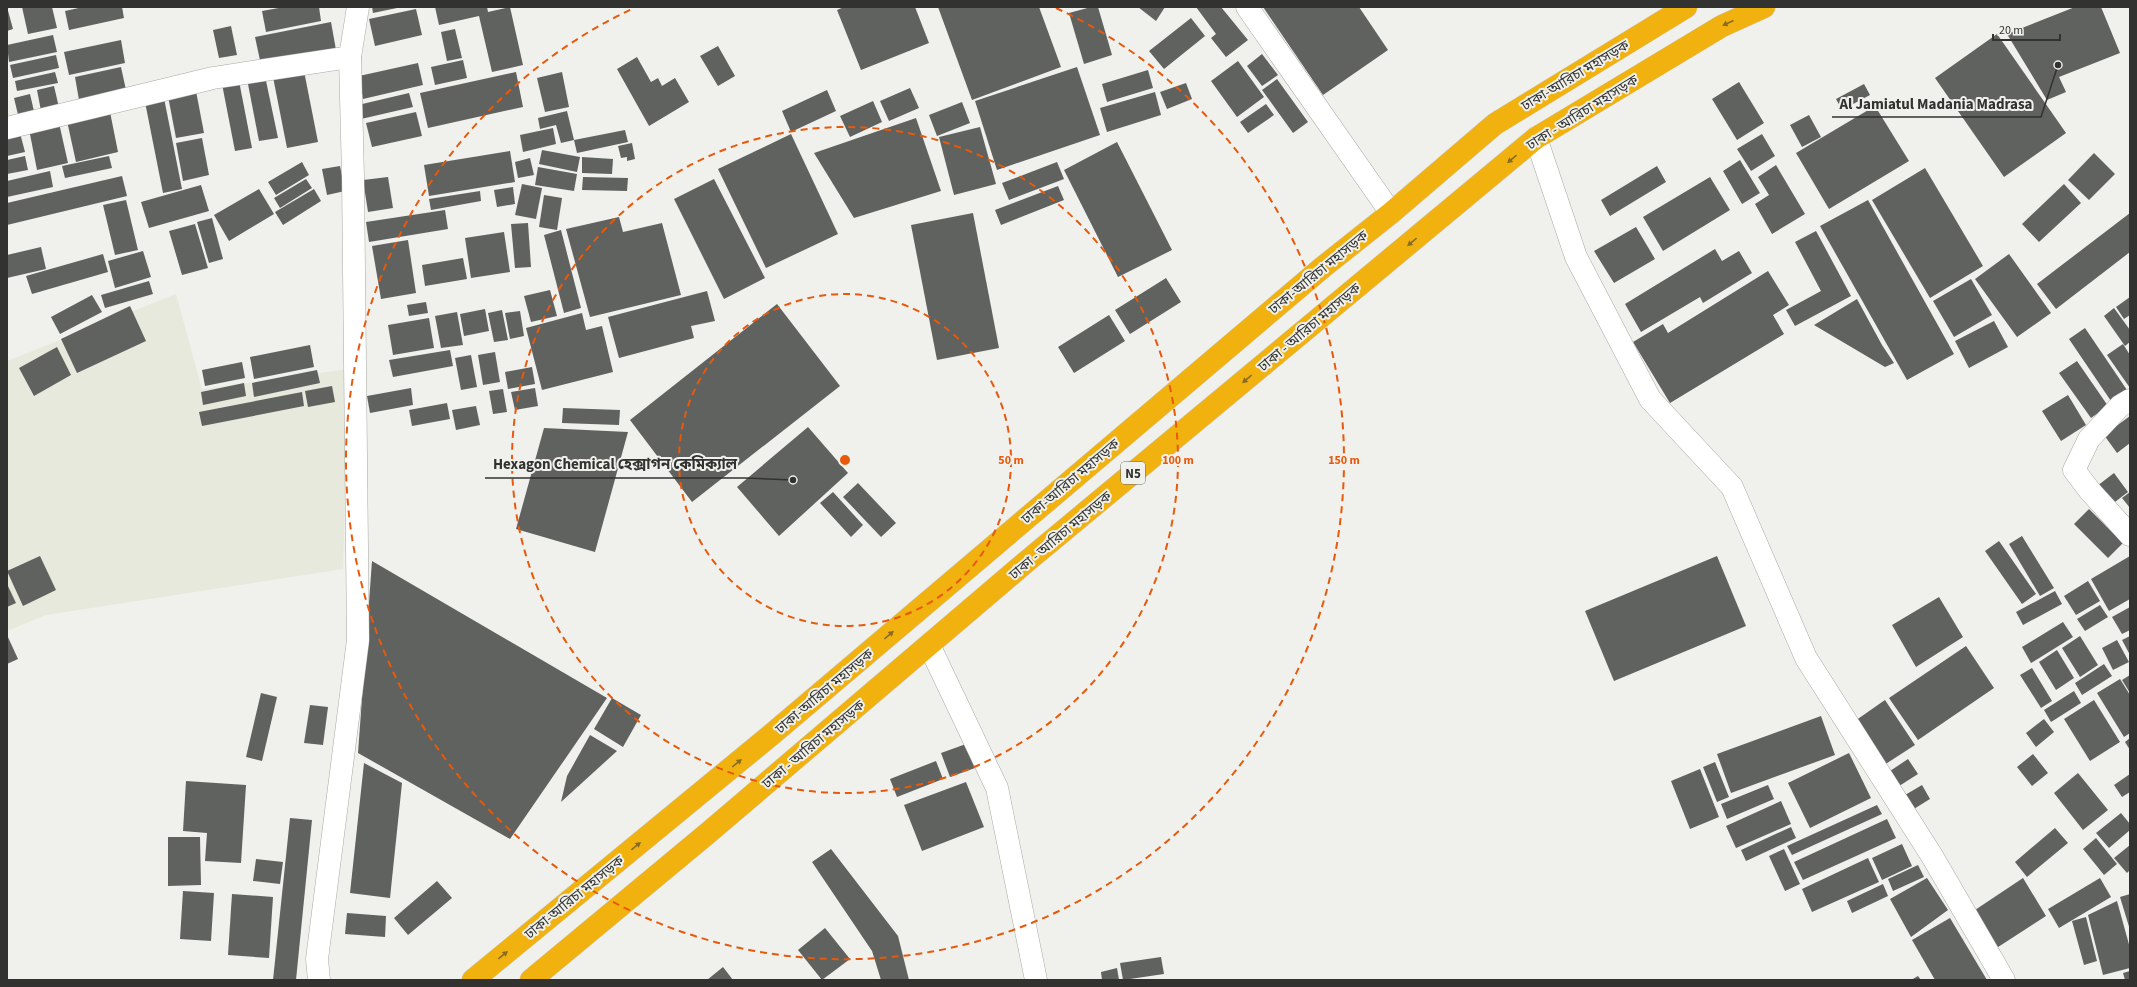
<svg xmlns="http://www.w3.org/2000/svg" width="2137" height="987" font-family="'Source Sans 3','Noto Sans Bengali',sans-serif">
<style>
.built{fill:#e6e9dc}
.building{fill:#5f625f}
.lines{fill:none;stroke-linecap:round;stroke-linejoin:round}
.street-casing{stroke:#a8a9a4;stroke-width:23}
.highway-casing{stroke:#cececd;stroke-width:23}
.street{stroke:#fff;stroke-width:22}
.highway{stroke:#f1b210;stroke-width:22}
.oneway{fill:#886c22}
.ring{fill:none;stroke:#e8590c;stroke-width:2;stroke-dasharray:7 5}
.labels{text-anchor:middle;stroke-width:4;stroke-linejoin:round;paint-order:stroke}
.shield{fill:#f0f1ec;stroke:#6b6b68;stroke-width:1}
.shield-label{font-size:13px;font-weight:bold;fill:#323230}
.street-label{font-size:14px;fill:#323230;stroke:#f0f1ec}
.centre{fill:#e8590c;stroke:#f0f1ec;stroke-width:2}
.ring-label{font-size:12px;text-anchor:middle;font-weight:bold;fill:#e8590c;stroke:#f0f1ec;stroke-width:4;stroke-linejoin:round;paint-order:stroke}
.leader{fill:none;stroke:#323230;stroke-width:1.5}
.callout-dot{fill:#323230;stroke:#f0f1ec;stroke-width:1.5}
.callout-label{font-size:15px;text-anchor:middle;font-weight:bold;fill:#323230;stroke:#f0f1ec;stroke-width:4;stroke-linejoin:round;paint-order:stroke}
</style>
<rect width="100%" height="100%" fill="#f0f1ec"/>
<polygon class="built" points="176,294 202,389 349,369 343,569 46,615 7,631 7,361"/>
<g class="building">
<polygon points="7,7 13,29 7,31"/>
<polygon points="22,7 52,7 57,28 28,34"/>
<polygon points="83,7 122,7 124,18 69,30 65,11"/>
<polygon points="284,7 319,7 321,21 266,32 262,11"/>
<polygon points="372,7 397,7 397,8 373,13"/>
<polygon points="435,7 487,7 488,12 510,7 523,65 492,72 479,16 439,25"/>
<polygon points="844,7 915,7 929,43 861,70 837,10"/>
<polygon points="938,7 1039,7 1061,67 972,100"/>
<polygon points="1091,7 1098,7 1112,55 1084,64 1069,13"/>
<polygon points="1138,7 1165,7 1156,21"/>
<polygon points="1196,7 1221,7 1248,40 1226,57 1211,38 1216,34"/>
<polygon points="1263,7 1359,7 1388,50 1323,95"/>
<polygon points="2075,7 2101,7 2120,53 2059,77 2066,92 2047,100 2007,34"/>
<polygon points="416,9 422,35 375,46 369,19"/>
<polygon points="1191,18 1205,36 1164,69 1149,51"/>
<polygon points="331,22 336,50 261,65 255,37"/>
<polygon points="231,26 237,55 219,58 213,30"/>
<polygon points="455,29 462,58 447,61 441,32"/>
<polygon points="1997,34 2066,133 2004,177 1935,78"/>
<polygon points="53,35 57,52 9,62 7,45"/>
<polygon points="121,40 125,63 69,75 64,52"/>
<polygon points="718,46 735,76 718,86 700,56"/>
<polygon points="1262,54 1278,75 1262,86 1247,66"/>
<polygon points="56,55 59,68 13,78 10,65"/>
<polygon points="637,57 651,82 658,78 662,86 675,78 689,102 649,126 617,69"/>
<polygon points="463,60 467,78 435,85 431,67"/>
<polygon points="1238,61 1264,97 1237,117 1211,81"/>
<polygon points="418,63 423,85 363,99 359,76"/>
<polygon points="121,67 126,90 79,100 75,77"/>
<polygon points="1077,67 1100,135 997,170 975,101"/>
<polygon points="1148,70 1153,88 1107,102 1102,84"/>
<polygon points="304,71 318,142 287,148 273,77"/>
<polygon points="55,72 58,83 17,91 15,81"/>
<polygon points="516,72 523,107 428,128 420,93"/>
<polygon points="562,72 569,107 545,112 537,78"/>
<polygon points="265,76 278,138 259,141 247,79"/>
<polygon points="1277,79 1308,122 1293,133 1262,90"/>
<polygon points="239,81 252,148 235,151 222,84"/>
<polygon points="1739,82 1764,123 1737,140 1712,99"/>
<polygon points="1186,83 1192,99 1167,109 1160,92"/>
<polygon points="1864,84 1870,95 1842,110 1836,99"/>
<polygon points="54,86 60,112 42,116 37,90"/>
<polygon points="910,88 919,108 889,121 880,101"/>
<polygon points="827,90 836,111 791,132 782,111"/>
<polygon points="196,91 204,133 176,138 168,96"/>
<polygon points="1155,92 1161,115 1107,132 1100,108"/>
<polygon points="409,93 413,107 361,119 358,105"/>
<polygon points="30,94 36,120 20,123 14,98"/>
<polygon points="164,98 182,189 163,193 145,102"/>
<polygon points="873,101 882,122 850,137 840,116"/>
<polygon points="962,102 970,123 937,136 929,115"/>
<polygon points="1266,104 1274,115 1248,133 1240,122"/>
<polygon points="1875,106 1909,161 1829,209 1796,153"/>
<polygon points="567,111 574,140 561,143 556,125 540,129 538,118"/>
<polygon points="110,112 118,152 76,162 67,121"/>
<polygon points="416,112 422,136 372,147 366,123"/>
<polygon points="1809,115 1821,137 1802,147 1790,125"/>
<polygon points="916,118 941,191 854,218 814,153"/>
<polygon points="59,123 68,163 37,170 29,129"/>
<polygon points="980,127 996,184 954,195 939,137"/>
<polygon points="553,128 556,144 523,152 520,135"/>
<polygon points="625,130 628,142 577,153 574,140"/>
<polygon points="20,133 25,152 7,156 7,135"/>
<polygon points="791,134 838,234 766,268 718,169"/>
<polygon points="1762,134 1775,156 1751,171 1737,149"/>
<polygon points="202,138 209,175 183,181 176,143"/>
<polygon points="1117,142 1172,250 1118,277 1064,170"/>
<polygon points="632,143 635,159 627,161 627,157 621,158 618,146"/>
<polygon points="542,150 580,157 577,172 539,164"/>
<polygon points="510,151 515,182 429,196 424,165"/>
<polygon points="2094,153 2115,174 2089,200 2068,180"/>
<polygon points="25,156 28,170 7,174 7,160"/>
<polygon points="109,156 112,168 65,178 62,166"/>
<polygon points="582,157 613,159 612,174 582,173"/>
<polygon points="530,158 534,175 518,178 515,162"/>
<polygon points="1740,160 1760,193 1742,204 1723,171"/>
<polygon points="302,162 309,175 276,195 268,182"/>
<polygon points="1057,162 1064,179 1009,200 1002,183"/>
<polygon points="1776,165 1805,214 1772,234 1755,204 1769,195 1758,177"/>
<polygon points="340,166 345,191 327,195 322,169"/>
<polygon points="1657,166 1666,182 1610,216 1601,200"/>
<polygon points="538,167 577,174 574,191 535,185"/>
<polygon points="1925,168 1983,266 1930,298 1872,200"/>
<polygon points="50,171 53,187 7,197 7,181"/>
<polygon points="122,176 127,196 7,225 7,203"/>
<polygon points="388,177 393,208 368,212 363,180"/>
<polygon points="583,177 628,178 627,191 582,190"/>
<polygon points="1710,177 1730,210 1663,251 1643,217"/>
<polygon points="306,179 312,188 280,208 274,198"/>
<polygon points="714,179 765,278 724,299 674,199"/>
<polygon points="522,184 542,188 536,219 515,215"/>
<polygon points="2064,184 2081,203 2039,242 2022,224"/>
<polygon points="201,185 209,211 149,228 141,202"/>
<polygon points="1058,186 1064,200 1001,225 995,210"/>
<polygon points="513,187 515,204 497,207 494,190"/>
<polygon points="259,189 274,214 229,241 214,215"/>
<polygon points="314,189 321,201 283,225 275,212"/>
<polygon points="480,191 481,201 431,210 429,199"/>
<polygon points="544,195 562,198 557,230 539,227"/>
<polygon points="126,200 138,250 115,255 103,205"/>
<polygon points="1868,200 1954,354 1907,380 1820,226"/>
<polygon points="445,210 448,229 369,242 366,222"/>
<polygon points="973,213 999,348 937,360 911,225"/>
<polygon points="2130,213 2130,252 2056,309 2037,284"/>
<polygon points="619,217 623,232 662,223 681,295 590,317 566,229"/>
<polygon points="212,218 223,259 209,263 197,222"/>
<polygon points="528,223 531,267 515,268 511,224"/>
<polygon points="195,224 208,268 182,275 169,231"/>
<polygon points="1636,227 1655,259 1614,283 1594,251"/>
<polygon points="561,230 581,308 564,313 544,235"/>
<polygon points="1816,231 1851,296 1795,326 1786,310 1821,291 1795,242"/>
<polygon points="504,232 510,272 471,278 465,238"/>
<polygon points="408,240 416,293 381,299 372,246"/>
<polygon points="41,247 46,269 7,278 7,255"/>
<polygon points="1715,249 1722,261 1739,251 1752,273 1703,303 1700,297 1641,332 1625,304"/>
<polygon points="143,251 151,277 115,288 108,261"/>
<polygon points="103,254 108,272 32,294 26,276"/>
<polygon points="2009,254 2051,313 2017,337 1975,279"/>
<polygon points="463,258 467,279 425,286 422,265"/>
<polygon points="1768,271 1789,305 1773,315 1784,334 1670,403 1633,342 1663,324 1668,333"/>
<polygon points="1166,278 1181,302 1130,334 1115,310"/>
<polygon points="1971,279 1992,315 1954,337 1933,301"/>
<polygon points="149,281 153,294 105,308 101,295"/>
<polygon points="550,290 557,316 531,322 524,296"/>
<polygon points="707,291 715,321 691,326 694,338 619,358 608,317"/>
<polygon points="92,295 102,312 60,334 51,317"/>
<polygon points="2130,297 2130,315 2124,319 2116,307"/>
<polygon points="1857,299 1882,345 1894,363 1885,367 1814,325"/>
<polygon points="426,302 428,313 409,316 407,305"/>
<polygon points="777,304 840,386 692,502 630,420"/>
<polygon points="130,306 146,341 77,373 61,339"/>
<polygon points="2114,308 2130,330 2130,342 2125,346 2104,316"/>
<polygon points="485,309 489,331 464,336 460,314"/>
<polygon points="502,310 508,340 494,342 488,313"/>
<polygon points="520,311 524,336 510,339 505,313"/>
<polygon points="457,312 463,345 441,348 435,316"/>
<polygon points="582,313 586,330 602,326 613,372 542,390 526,328"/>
<polygon points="1109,315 1125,341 1074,373 1058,347"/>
<polygon points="429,318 434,348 393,355 388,325"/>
<polygon points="1994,321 2008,347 1969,368 1955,341"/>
<polygon points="2085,328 2129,393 2113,404 2069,339"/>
<polygon points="2123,344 2130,355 2130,388 2107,355"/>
<polygon points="310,345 314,367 254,379 250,357"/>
<polygon points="57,347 71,375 34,396 19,368"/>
<polygon points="450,350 453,366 393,377 389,360"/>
<polygon points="495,352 500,382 483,385 478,355"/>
<polygon points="471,355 477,387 461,390 455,358"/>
<polygon points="2077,361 2108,406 2091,418 2059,373"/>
<polygon points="242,362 245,378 205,386 202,370"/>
<polygon points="532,367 535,384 508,389 505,372"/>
<polygon points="317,370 320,383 254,397 252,383"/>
<polygon points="244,383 246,396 203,405 201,392"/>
<polygon points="332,386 335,402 308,407 305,391"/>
<polygon points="411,388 413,405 370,413 367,396"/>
<polygon points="535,388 538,406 515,410 511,392"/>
<polygon points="503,389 507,412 493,414 489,391"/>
<polygon points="302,392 304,406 202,426 199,412"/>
<polygon points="2068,395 2086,425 2061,441 2042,411"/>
<polygon points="447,403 450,419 412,426 409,410"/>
<polygon points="476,406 480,425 456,430 452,410"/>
<polygon points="563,408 620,410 619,425 562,423"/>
<polygon points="2130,416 2130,443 2117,453 2104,435"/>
<polygon points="808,427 848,473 779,536 737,487"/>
<polygon points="544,428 628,432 595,552 516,529"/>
<polygon points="2114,473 2128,492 2111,505 2097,486"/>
<polygon points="858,483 896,523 881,537 843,497"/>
<polygon points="833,492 863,525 851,537 820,503"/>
<polygon points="2130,492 2130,508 2122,498"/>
<polygon points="2089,509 2123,543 2108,558 2074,524"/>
<polygon points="2022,536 2054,588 2040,596 2009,544"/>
<polygon points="1999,541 2036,594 2022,604 1985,551"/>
<polygon points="40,556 56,590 23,606 7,571"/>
<polygon points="1717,556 1746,626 1614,681 1585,611"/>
<polygon points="2130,556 2130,599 2109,611 2091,579"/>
<polygon points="372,561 607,698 510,839 358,753"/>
<polygon points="2088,581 2100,601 2076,615 2064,596"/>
<polygon points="7,584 16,603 7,607"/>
<polygon points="2055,591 2062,604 2023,625 2016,612"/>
<polygon points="1939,597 1963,637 1916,667 1892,625"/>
<polygon points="2100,605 2108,617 2085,631 2077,619"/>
<polygon points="2130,607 2130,630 2122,634 2112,617"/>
<polygon points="2063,622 2073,637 2031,663 2022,647"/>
<polygon points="7,635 18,659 7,664"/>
<polygon points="2080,636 2098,665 2080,677 2062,648"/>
<polygon points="2130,636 2130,655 2122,640"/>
<polygon points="2117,640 2129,662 2113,670 2102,648"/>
<polygon points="1966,646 1994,688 1918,740 1889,698"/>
<polygon points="2057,650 2074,678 2056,690 2039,662"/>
<polygon points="2104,664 2112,676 2082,695 2075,683"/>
<polygon points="2032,668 2052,701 2041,708 2020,675"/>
<polygon points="2130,675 2130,693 2122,680"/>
<polygon points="2120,679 2130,695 2130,733 2124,737 2097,693"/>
<polygon points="2074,691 2081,703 2051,722 2044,710"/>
<polygon points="261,693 277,697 262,761 246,757"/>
<polygon points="612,698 641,715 623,747 594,729"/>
<polygon points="1885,700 1915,745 1881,767 1852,723"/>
<polygon points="2094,700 2120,742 2090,761 2064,719"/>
<polygon points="310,705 328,707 323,745 304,743"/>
<polygon points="1821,716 1835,755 1731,793 1717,754"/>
<polygon points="2044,719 2054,732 2036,747 2026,733"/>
<polygon points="590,735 617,751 561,802 567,776"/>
<polygon points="2130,738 2130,750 2125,742"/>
<polygon points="966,744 975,768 950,777 941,753"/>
<polygon points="1849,753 1871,798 1810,828 1788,783"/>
<polygon points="2033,754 2048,773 2032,786 2017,767"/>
<polygon points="1908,759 1918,774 1896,788 1887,773"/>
<polygon points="936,761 943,779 897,797 890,779"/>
<polygon points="1715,762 1729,797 1717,802 1703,767"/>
<polygon points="364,763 402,783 390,898 350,893"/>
<polygon points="1700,769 1719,817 1690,829 1671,781"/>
<polygon points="2078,773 2108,810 2083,830 2054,793"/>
<polygon points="2130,774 2130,792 2122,797 2114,785"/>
<polygon points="186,781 246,785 241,863 205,861 207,833 183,831"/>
<polygon points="966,782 984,827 922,851 904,805"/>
<polygon points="1768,785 1774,799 1727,819 1721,804"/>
<polygon points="1922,785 1930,799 1909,812 1900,798"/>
<polygon points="1781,801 1791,824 1736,848 1726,826"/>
<polygon points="1877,805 1882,814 1792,855 1787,846"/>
<polygon points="2121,813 2130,824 2130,830 2109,848 2096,833"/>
<polygon points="290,818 312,820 296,980 273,980"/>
<polygon points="1887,819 1896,838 1803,880 1794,862"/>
<polygon points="1791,827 1796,838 1746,861 1741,850"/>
<polygon points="2055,828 2068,843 2027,877 2015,862"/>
<polygon points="168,837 200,837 201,885 168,886"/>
<polygon points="2096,838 2117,864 2104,875 2083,849"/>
<polygon points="1902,844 1912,866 1882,880 1872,858"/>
<polygon points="2130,845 2130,870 2127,873 2114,858"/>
<polygon points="831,849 898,936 909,980 881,980 872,951 812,862"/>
<polygon points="1784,849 1800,884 1785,891 1769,856"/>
<polygon points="1868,858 1879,882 1812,912 1802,889"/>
<polygon points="256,859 283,862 280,884 253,881"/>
<polygon points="1918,865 1924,877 1893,891 1888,879"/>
<polygon points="1927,878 1948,910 1911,937 1890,899"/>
<polygon points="2023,878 2046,916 1995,949 1972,912"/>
<polygon points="2100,878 2111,897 2059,928 2048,909"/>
<polygon points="437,881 452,898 408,935 394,918"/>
<polygon points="1883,884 1888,896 1852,913 1847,901"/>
<polygon points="183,891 214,893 211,941 180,939"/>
<polygon points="232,894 273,897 269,958 228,955"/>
<polygon points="2130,894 2130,930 2120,897"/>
<polygon points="2117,901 2130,948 2130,968 2103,975 2088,915"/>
<polygon points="347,913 386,916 385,937 345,934"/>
<polygon points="2086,917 2097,961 2084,965 2072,921"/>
<polygon points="1950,918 1987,980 1935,980 1912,940"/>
<polygon points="825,928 850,959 822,980 798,950"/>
<polygon points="1161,957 1164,974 1123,980 1120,963"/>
<polygon points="723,967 733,980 707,980"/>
<polygon points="1117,968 1119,980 1102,980 1101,972"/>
<polygon points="2130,971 2130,980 2125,980 2123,973"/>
<polygon points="1918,976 1921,980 1911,980"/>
</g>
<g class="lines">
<g class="street-casing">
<g id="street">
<polyline points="1247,7 1391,213"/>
<polyline points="7,128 213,78 350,57"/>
<polyline points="1536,138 1576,257 1650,399 1732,487 1806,658 1932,856 2004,980"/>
<polyline points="2130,400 2120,406 2089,439 2074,470 2090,491 2130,535"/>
<polyline points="929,645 997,788 1036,980"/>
<polyline points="319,980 317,959 358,640 353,177 350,57 358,7"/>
</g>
</g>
<g class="highway-casing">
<g id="highway">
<polyline points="473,980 771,735 1323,267 1391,213 1495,124 1686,7"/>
<polyline points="531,980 708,833 1026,562 1536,138 1722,26 1764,7"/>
</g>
</g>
<use href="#street" class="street"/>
<use href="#highway" class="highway"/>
</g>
<defs><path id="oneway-solid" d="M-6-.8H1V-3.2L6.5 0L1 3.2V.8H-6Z"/></defs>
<g class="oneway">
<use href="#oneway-solid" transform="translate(1728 23) rotate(156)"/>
<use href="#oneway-solid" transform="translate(1512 159) rotate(140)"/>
<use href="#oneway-solid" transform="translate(1412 242) rotate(140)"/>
<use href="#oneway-solid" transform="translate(1247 379) rotate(140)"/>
<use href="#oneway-solid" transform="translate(889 635) rotate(-40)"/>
<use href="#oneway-solid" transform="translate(737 763) rotate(-39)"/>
<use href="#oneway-solid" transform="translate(636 846) rotate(-39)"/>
<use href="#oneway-solid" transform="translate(503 955) rotate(-39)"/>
</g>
<g class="ring">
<circle cx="845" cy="460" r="166"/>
<circle cx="845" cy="460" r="333"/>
<path d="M1056 8A499 499 0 1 1 634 8"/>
</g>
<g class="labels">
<rect class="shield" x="1121" y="462" width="24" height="22" rx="3"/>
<g class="shield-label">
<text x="1133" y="478">N5</text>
</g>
<g class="street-label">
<text transform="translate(1575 75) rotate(-31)" y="5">ঢাকা-আরিচা মহাসড়ক</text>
<text transform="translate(1582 112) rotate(-32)" y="5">ঢাকা - আরিচা মহাসড়ক</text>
<text transform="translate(1318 272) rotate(-39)" y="5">ঢাকা-আরিচা মহাসড়ক</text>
<text transform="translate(1309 327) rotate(-40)" y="5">ঢাকা - আরিচা মহাসড়ক</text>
<text transform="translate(1070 481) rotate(-40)" y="5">ঢাকা-আরিচা মহাসড়ক</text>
<text transform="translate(1060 535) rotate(-40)" y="5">ঢাকা - আরিচা মহাসড়ক</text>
<text transform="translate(824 691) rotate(-40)" y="5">ঢাকা-আরিচা মহাসড়ক</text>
<text transform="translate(813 744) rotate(-40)" y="5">ঢাকা - আরিচা মহাসড়ক</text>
<text transform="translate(574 897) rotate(-39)" y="5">ঢাকা-আরিচা মহাসড়ক</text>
</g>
</g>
<circle cx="845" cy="460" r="6" class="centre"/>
<g class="ring-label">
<text x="1011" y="464">50 m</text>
<text x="1178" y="464">100 m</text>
<text x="1344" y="464">150 m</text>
</g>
<path class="leader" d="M2058 65L2041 117H1832M793 480L745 478H485"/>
<g class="callout-dot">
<circle cx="2058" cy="65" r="4"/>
<circle cx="793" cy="480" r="4"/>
</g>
<g class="callout-label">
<text x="1936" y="109">Al Jamiatul Madania Madrasa</text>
<text x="615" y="469">Hexagon Chemical হেক্সাগন কেমিক্যাল</text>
</g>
<rect width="2137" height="987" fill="none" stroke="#323230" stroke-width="16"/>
<path d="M1993 34v6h67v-6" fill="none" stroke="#323230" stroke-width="2"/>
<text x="1999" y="34" font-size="12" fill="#323230" stroke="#f0f1ec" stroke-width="3" paint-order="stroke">20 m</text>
</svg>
